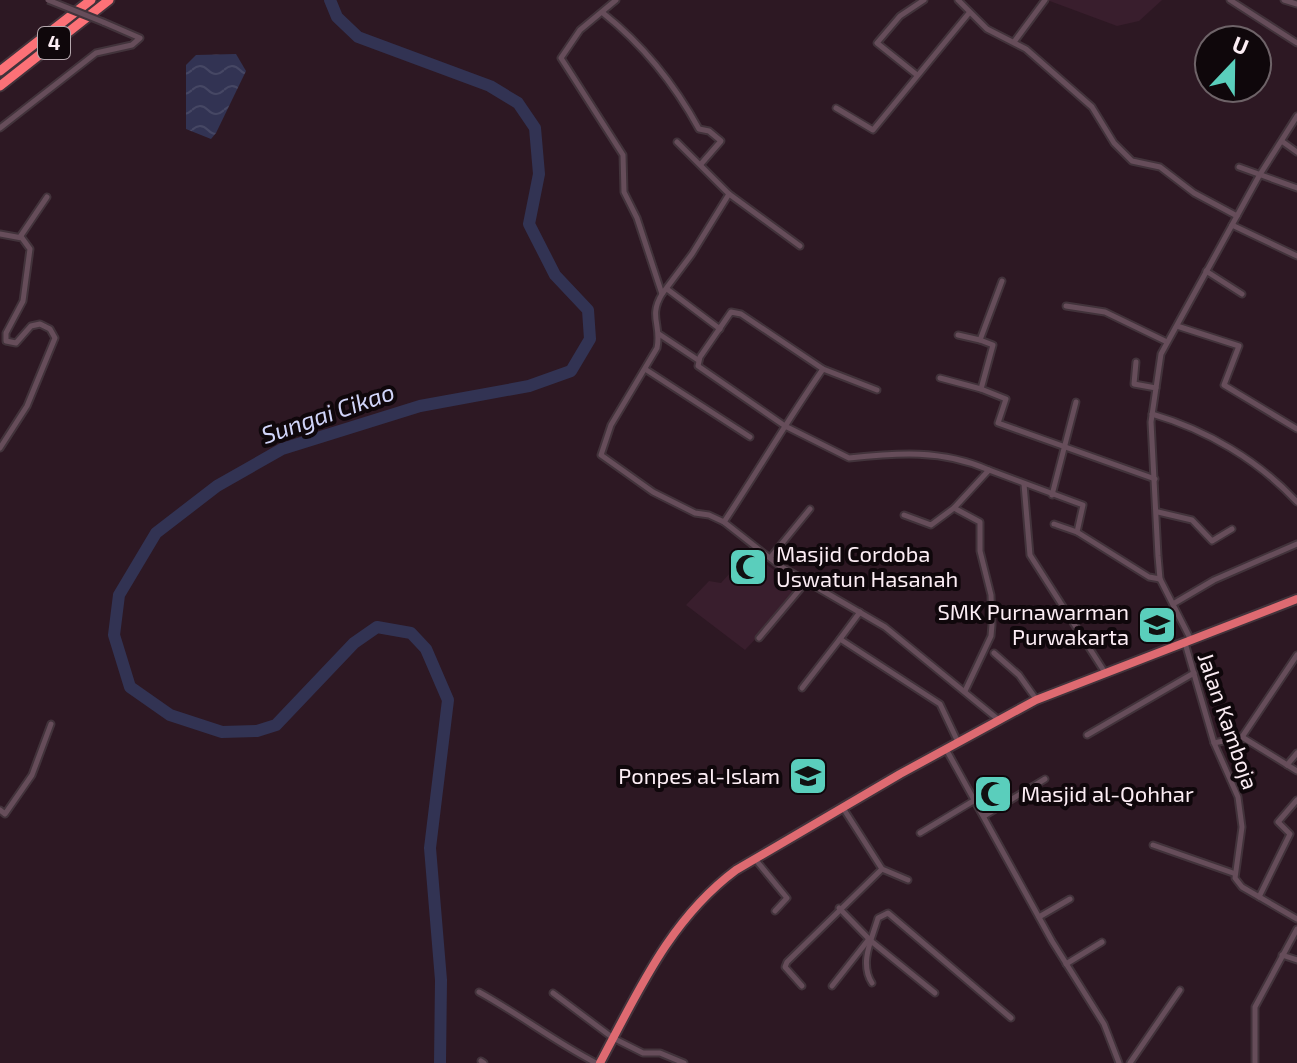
<svg xmlns="http://www.w3.org/2000/svg" width="1297" height="1063" font-family="'Exo 2',sans-serif">
<style>
.built{fill:#391e2d}
.water{fill:url(#water-waves)}
.lines{fill:none;stroke-linecap:round;stroke-linejoin:round}
.river{stroke:#323353;stroke-width:12}
.minor-casing{stroke:#42333b;stroke-width:9}
.trunk-casing{stroke:#42333b;stroke-width:12}
.motorway-casing{stroke:#42333b;stroke-width:13}
.minor{stroke:#664d5a;stroke-width:5}
.trunk{stroke:#de6a71;stroke-width:8}
.motorway{stroke:#fc7177;stroke-width:9}
.minor-bridge-casing{stroke:#42333b;stroke-width:9;stroke-linecap:butt}
.minor-bridge{stroke:#664d5a;stroke-width:5}
.labels{text-anchor:middle;stroke-width:8;stroke-linejoin:round;paint-order:stroke}
.shield{fill:#0f070b;stroke:#b5a8ae;stroke-width:2}
.shield-label{font-size:20px;font-weight:bold;fill:#fcedf4}
.poi-label{font-size:22px;fill:#fcedf4;stroke:#0f070b;text-anchor:start}
.street-label{font-size:22px;fill:#fcedf4;stroke:#0f070b}
.water-label{font-size:24px;font-style:italic;fill:#d0d4f8;stroke:#0f070b}
</style>
<defs>
<pattern id="water-waves" width="16" height="10" patternUnits="userSpaceOnUse" patternTransform="scale(2)"><rect width="16" height="10" fill="#323353"/><path d="M0 5q4-4 8 0t8 0" fill="none" stroke="#464764"/></pattern>
</defs>
<rect width="100%" height="100%" fill="#2d1823"/>
<g class="built">
<polygon points="1047,0 1162,0 1139,21 1117,26"/>
<polygon points="749,552 802,590 745,650 686,605 709,581 721,583"/>
</g>
<polygon class="water" points="236,54 246,71 216,133 211,139 186,129 186,65 196,55"/>
<g class="lines">
<polyline class="river" points="330,0 337,17 358,37 490,86 518,103 535,128 539,174 529,224 555,275 588,310 590,339 571,371 529,386 420,406 282,449 217,486 156,533 119,595 114,635 130,687 170,715 222,732 257,731 276,725 354,643 377,627 411,633 426,649 448,700 430,848 441,980 440,1063"/>
<g class="minor-casing">
<g id="minor">
<path d="M616 0 580 30 561 58 623 155 624 192 637 218 662 294C648 317 662 325 657 348L611 425 601 455 653 492 695 513 709 515 724 522 780 566 885 627 1000 721"/>
<polyline points="958,0 987,29 1026,49 1092,107 1114,143 1132,161 1160,167 1194,193 1237,216"/>
<polyline points="1230,0 1297,43"/>
<polyline points="1284,0 1297,4"/>
<path d="M603 13C642 44 675 85 699 129L709 131 721 141 701 164"/>
<polyline points="1014,42 1045,0"/>
<polyline points="917,75 877,43 900,16 924,0"/>
<polyline points="836,108 873,130 969,13"/>
<polyline points="0,128 96,53 132,45 140,38 103,22"/>
<polyline points="677,142 729,194 800,246"/>
<polyline points="1283,142 1297,152"/>
<polyline points="1239,167 1297,188"/>
<polyline points="1232,225 1297,256"/>
<polyline points="0,234 22,238 30,249 23,301 6,333 6,341 16,343 31,326 40,324 50,329 55,338 27,406 0,448"/>
<polyline points="20,237 47,197"/>
<polyline points="1206,271 1242,294"/>
<polyline points="1002,281 980,340 993,345 981,389 1006,399 998,423 1155,479"/>
<polyline points="667,289 720,329"/>
<polyline points="662,294 692,254 729,194"/>
<polyline points="1066,306 1105,312 1167,342"/>
<polyline points="1177,326 1239,346 1224,385 1297,429"/>
<polyline points="659,334 698,360"/>
<polyline points="958,335 980,340"/>
<polyline points="1136,362 1134,384 1156,388"/>
<polyline points="645,369 750,437"/>
<polyline points="823,369 877,390"/>
<polyline points="940,378 981,389"/>
<path d="M1152 414C1207 430 1258 460 1297 502"/>
<polyline points="1024,484 1030,555 1104,671"/>
<polyline points="1052,495 1076,402"/>
<polyline points="954,508 980,522 980,551 991,595 992,625 991,636 965,691"/>
<polyline points="1158,512 1192,520 1212,541 1232,529"/>
<polyline points="904,515 931,525 954,508 989,470 1083,505 1077,532 1149,577 1160,579"/>
<path d="M724 522C758 471 788 419 823 369L741 314 731 312 700 357 698 366 785 426 849 458C896 453 942 449 989 470"/>
<polyline points="1054,524 1077,532"/>
<polyline points="770,558 810,509"/>
<polyline points="1173,604 1214,580 1297,544"/>
<polyline points="860,612 840,639 940,704 958,742"/>
<polyline points="759,638 806,582"/>
<polyline points="1191,640 1160,579 1158,556 1151,422 1161,354 1259,176 1297,116"/>
<polyline points="1185,643 1214,743 1238,797 1242,827 1235,878 1242,887 1297,919"/>
<polyline points="994,653 1019,675 1036,699"/>
<polyline points="802,688 840,639"/>
<polyline points="1087,735 1194,673"/>
<polyline points="1242,737 1297,655"/>
<polyline points="1214,743 1242,737 1297,771"/>
<polyline points="946,749 1052,941 1104,1024 1119,1063"/>
<polyline points="1287,765 1297,753"/>
<polyline points="0,810 5,814 32,775 51,724"/>
<polyline points="984,816 1045,779"/>
<polyline points="920,833 975,800"/>
<polyline points="1153,845 1233,873"/>
<polyline points="755,859 787,898 775,911"/>
<polyline points="882,869 908,880"/>
<polyline points="1259,897 1290,834 1278,822 1297,800"/>
<polyline points="839,908 871,941 935,993"/>
<polyline points="1039,917 1070,899"/>
<polyline points="1282,955 1297,960"/>
<polyline points="1066,964 1102,942"/>
<path d="M872 983C859 963 872 939 878 918L888 913 1011 1018"/>
<polyline points="802,986 785,967 787,962 882,869 843,808"/>
<polyline points="832,986 869,939"/>
<path d="M479 992C519 1014 555 1042 596 1063"/>
<polyline points="553,993 613,1038 643,1053 660,1053 684,1063"/>
<polyline points="481,1061 484,1063"/>
<polyline points="1130,1063 1180,990"/>
<polyline points="1255,1063 1255,1007 1297,929"/>
</g>
</g>
<g class="trunk-casing">
<path id="trunk" d="M600 1063C638 992 670 919 736 870L900 774 1036 700 1297 599"/>
</g>
<g class="motorway-casing">
<g id="motorway">
<polyline points="0,71 91,0"/>
<polyline points="0,86 109,0"/>
</g>
</g>
<use href="#minor" class="minor"/>
<use href="#trunk" class="trunk"/>
<use href="#motorway" class="motorway"/>
<g class="minor-bridge-casing">
<polyline id="minor-bridge" points="48,0 103,22"/>
</g>
<use href="#minor-bridge" class="minor-bridge"/>
</g>
<defs>
<g id="mosque-square" transform="scale(2)"><rect x="-9" y="-9" width="18" height="18" rx="4" fill="#5acebc" stroke="#0f070b"/><path d="M3.5-4.9A6 6 0 1 0 3.5 4.9A5 5 0 1 1 3.5-4.9Z" fill="#111"/></g>
<g id="school-square" transform="scale(2)"><rect x="-9" y="-9" width="18" height="18" rx="4" fill="#5acebc" stroke="#0f070b"/><path d="M0-5L7-2L0 1L-7-2ZM-4 1L0 2.5L4 1V4Q0 6-4 4Z" fill="#111"/></g>
</defs>
<g fill-rule="evenodd">
<use href="#mosque-square" x="748" y="567"/>
<use href="#school-square" x="1157" y="625"/>
<use href="#school-square" x="808" y="776"/>
<use href="#mosque-square" x="993" y="794"/>
</g>
<g class="labels">
<rect class="shield" x="38" y="27" width="32" height="32" rx="6"/>
<g class="shield-label">
<text x="54" y="50">4</text>
</g>
<g class="poi-label">
<text x="776" y="562">Masjid Cordoba<tspan x="776" dy="25">Uswatun Hasanah</tspan></text>
<text x="1129" y="620" text-anchor="end">SMK Purnawarman<tspan x="1129" dy="25">Purwakarta</tspan></text>
<text x="780" y="784" text-anchor="end">Ponpes al-Islam</text>
<text x="1021" y="802">Masjid al-Qohhar</text>
</g>
<g class="street-label">
<text transform="translate(1228 721) rotate(71)" y="8">Jalan Kamboja</text>
</g>
<g class="water-label">
<text transform="translate(328 414) rotate(-19)" y="8">Sungai Cikao</text>
</g>
</g>
<g transform="translate(1233 64) rotate(22)"><circle r="38" fill="#0f070b" stroke="#6e6368" stroke-width="2"/>
<path d="M0-6L14 30L0 20L-14 30Z" fill="#5acebc"/>
<text y="-12" font-size="22" font-weight="bold" text-anchor="middle" fill="#fcedf4">U</text>
</g>
</svg>
